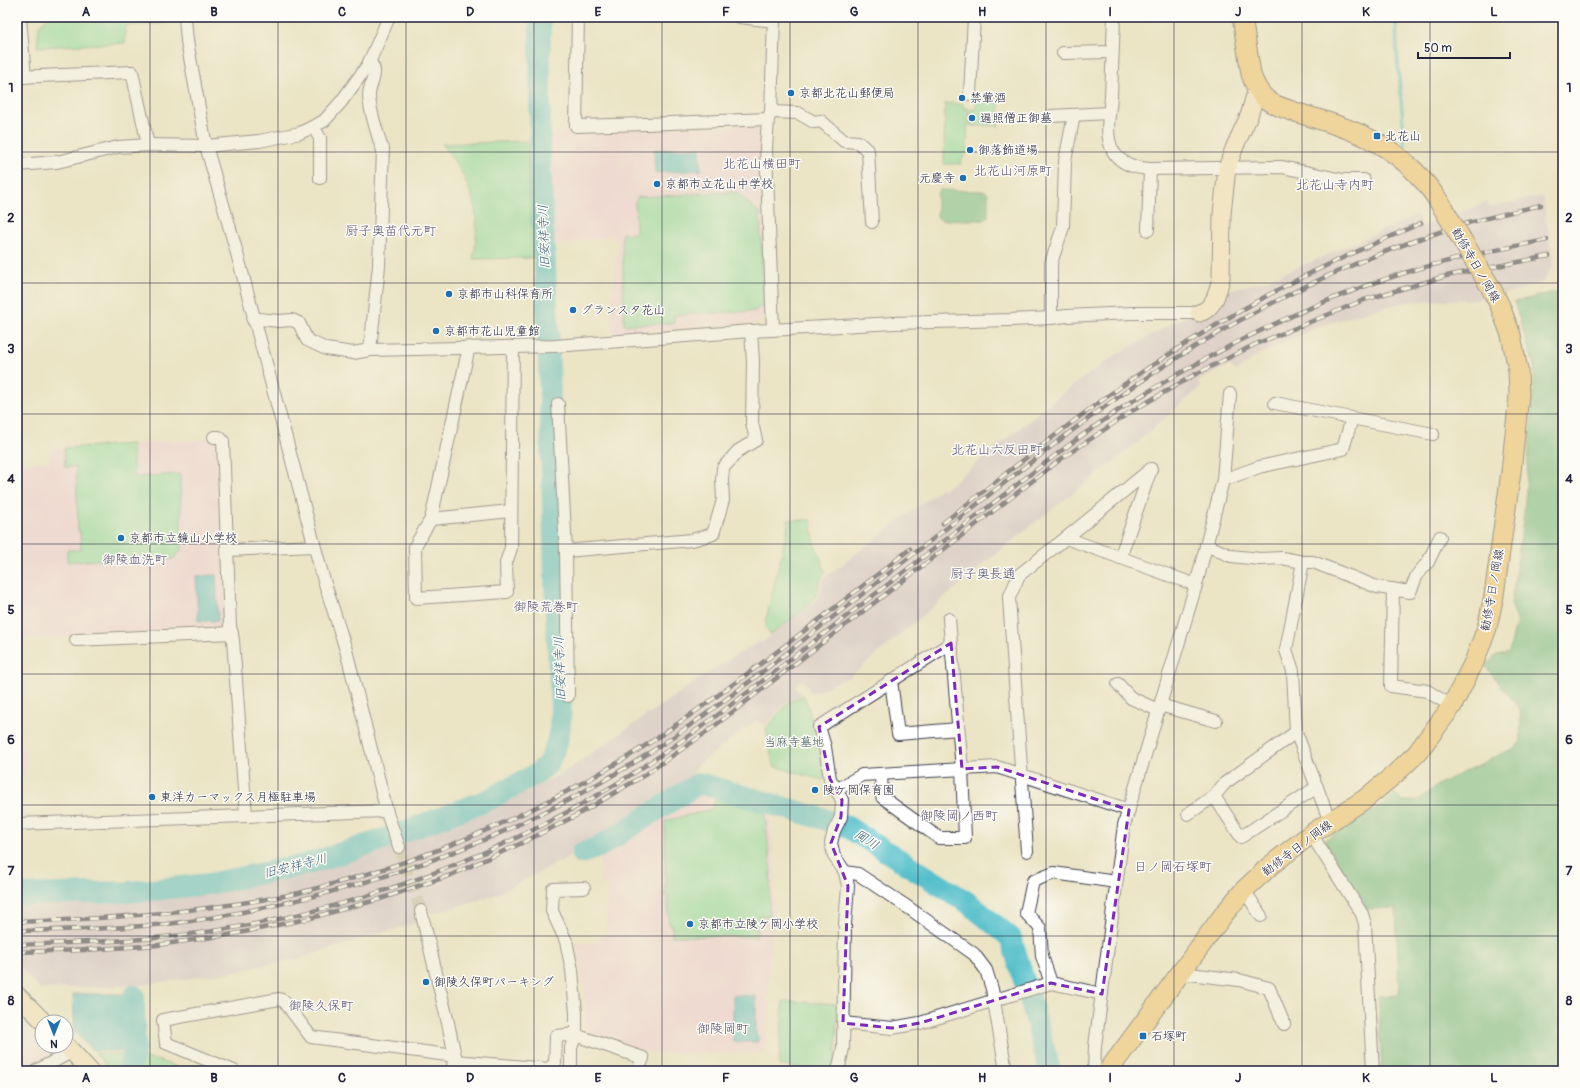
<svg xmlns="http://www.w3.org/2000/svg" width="1580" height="1088" font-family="Pangolin,'Klee One',sans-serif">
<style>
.built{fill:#f3cfdf}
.industrial{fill:#cfbdce}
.green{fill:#85dca0;stroke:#547f6e}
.forest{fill:#6cbc86;stroke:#476f60}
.water{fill:#51bec9;stroke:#3a7082}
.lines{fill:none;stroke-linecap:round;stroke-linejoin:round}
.stream{stroke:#51bec9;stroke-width:3.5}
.river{stroke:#51bec9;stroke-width:22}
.street-tunnel{stroke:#c3bda9;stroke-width:12;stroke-dasharray:12 6;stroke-linecap:butt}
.street-casing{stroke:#403f50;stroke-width:14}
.secondary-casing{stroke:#403f50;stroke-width:19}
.primary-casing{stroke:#403f50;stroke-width:21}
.street{stroke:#fff;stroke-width:12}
.secondary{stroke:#fae7c3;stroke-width:17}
.primary{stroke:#f3c26a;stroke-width:19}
.rail-casing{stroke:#22223b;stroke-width:4.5}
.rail{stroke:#fdfcf7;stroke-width:3;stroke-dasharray:9;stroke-linecap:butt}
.primary-bridge-casing{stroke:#403f50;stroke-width:21;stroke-linecap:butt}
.primary-bridge{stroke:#f3c26a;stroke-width:19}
.marked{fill:none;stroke:#7b2cbf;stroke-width:3;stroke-dasharray:8 5;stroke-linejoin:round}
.grid{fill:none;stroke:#22223b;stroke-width:1;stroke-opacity:0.55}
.poi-dot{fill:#1f6fb2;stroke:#fdfcf7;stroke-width:1.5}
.labels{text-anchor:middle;stroke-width:3;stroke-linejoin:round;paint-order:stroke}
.poi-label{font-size:12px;fill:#22223b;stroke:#fdfcf7;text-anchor:start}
.street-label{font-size:12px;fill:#22223b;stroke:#fdfcf7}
.park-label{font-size:12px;fill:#405a59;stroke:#fdfcf7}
.neighbourhood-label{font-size:13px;fill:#584f6e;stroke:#fdfcf7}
.water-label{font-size:13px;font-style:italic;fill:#356074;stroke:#fdfcf7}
.neatline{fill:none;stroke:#22223b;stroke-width:1.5}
.grid-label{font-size:13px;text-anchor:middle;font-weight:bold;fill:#22223b}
</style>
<rect width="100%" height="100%" fill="#fdfcf7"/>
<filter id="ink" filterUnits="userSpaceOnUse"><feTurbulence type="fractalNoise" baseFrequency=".025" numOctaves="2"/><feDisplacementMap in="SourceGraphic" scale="8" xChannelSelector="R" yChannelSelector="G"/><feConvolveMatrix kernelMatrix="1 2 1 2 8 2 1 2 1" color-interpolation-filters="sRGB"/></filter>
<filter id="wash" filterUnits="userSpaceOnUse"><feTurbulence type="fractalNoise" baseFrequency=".012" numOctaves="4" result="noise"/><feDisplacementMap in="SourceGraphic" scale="16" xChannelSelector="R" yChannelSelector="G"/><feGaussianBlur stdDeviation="0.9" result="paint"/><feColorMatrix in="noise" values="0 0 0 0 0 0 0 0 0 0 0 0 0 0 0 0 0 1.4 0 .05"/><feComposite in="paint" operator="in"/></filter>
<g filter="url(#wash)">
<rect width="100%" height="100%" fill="#ebe4c5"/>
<g class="built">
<polygon points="761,125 767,312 757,323 614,333 611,331 617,243 610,236 551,246 550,132 572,132 573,130"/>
<polygon points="217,439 220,443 227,625 224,630 20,639 22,715 20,745 27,752 25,775 17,775 17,503 20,464 50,461 50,448"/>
<polygon points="696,787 769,810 776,871 773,929 768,969 769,1002 764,1053 653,1053 591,1034 587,1031 584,1025 586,1010 584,984 575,943 594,943 607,934 606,918 607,883 601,883 599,851"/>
<polygon points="17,1017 42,1044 42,1046 44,1046 52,1056 35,1066 17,1065"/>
</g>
<polygon class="industrial" points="1543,196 1553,266 1543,282 1502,295 1481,299 1406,302 1372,310 1312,329 1257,356 1236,371 1229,365 1198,381 1201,387 1133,446 1009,543 851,676 820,690 813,692 808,691 808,687 802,680 795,686 802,695 787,702 765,725 756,720 697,766 683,786 616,831 561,861 495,895 441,911 431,913 427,907 415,910 418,922 300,958 224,974 139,985 40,989 17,963 17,896 153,893 191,890 235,883 291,872 392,843 394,846 499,806 561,774 715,668 760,641 761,643 777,631 817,599 823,579 942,488 944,490 1064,392 1114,356 1177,321 1189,316 1223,291 1265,281 1311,262 1417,215 1422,227 1487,202 1489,207"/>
<g class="green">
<polygon points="49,17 177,17 177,22 125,26 125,43 37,47 39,25"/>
<polygon points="977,98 999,98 999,126 970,126 970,109 976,109"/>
<polygon points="945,103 963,104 963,108 968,108 967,151 961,161 961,164 944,164"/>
<path d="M527 141 533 258 473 259C483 211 471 181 442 144Z"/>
<polygon points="736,192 760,213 764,305 755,311 674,315 674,323 624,325 622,233 636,233 635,202 638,197"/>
<polygon points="132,444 134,477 180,474 182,549 173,559 117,561 117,559 67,562 67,550 81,550 80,531 78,531 76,467 65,467 64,448"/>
<path d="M788 520H811L815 546 819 553 825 572C817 583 820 585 816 595 811 605 780 628 770 635L766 628V619L787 531Z"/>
<polygon points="804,695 822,750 826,779 822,780 773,766 766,728 788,703"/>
<polygon points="715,798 765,812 771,872 769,916 759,916 756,937 672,936 672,924 669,924 668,896 665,896 665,821 712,809"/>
<polygon points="783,1001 838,1004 835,1070 779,1066"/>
<polygon points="95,1053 137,1056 160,1061 190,1071 111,1071"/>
</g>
<g class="forest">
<polygon points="939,190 985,191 988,193 988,217 984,220 941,220 937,217 937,194"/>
<polygon points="1563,290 1563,1071 1382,1071 1378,996 1399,995 1396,908 1367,909 1324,840 1376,809 1395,793 1402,801 1417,801 1439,784 1516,747 1521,741 1520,709 1486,667 1495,656 1509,652 1517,620 1511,604 1524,514 1535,368 1514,302"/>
</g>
<g class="water">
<polygon points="700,148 701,170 655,173 654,150"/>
<polygon points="216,575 218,621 198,621 196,576"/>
<polygon points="73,994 129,994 129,1052 92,1050 75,1033"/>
<polygon points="733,995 756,996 756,1036 758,1036 758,1042 733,1042"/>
</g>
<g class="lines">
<polyline class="stream" points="1396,17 1397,54 1404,134 1404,153"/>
<g class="river">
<polyline points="582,853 599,847 699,783 844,825 967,902 1011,938 1035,1016 1050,1071"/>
<polyline points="17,895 127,892 151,890 209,884 308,864 388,838 490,799 538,773 548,764 557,743 560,727 561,706 556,615 548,328 540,163 540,17"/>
<polyline points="129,1071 135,1047 134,996"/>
</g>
</g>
</g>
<g filter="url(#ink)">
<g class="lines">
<polyline class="street-tunnel" points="399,847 421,911"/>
<g class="street-casing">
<g id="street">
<polyline points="20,17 25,77"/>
<polyline points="185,17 187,41 206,146 235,246 322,574 346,650 388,816 399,847"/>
<polyline points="578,17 576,126 646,124 768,119"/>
<polyline points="739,17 774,21"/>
<path d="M1114 17C1113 43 1112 70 1111 96 1110 113 1104 135 1113 151 1120 164 1136 168 1150 169L1282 167 1343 180H1364"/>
<polyline points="1063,53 1112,52"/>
<path d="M369 62C381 72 368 85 369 97 370 112 377 131 381 146L383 148 379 266 370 350"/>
<polyline points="17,77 132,72 148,145"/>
<polyline points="970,94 974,17"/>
<polyline points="771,112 798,113 814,122 821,121 844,141 858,142 868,151 872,222"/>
<polyline points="1051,116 1109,113"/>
<polyline points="313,127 320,138 320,178"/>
<polyline points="17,165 57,162 118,147 148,145 206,146 259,141 300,133 324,121 341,102 368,65 389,17"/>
<polyline points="1148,230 1150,169"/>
<polyline points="1051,318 1051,263 1063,227 1065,161 1074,115"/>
<polyline points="253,320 259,319 279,321 292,320 299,323 307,340 326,349 353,353 370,350 555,346 751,331 894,323 1010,320 1051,318 1066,316 1132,313 1199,313"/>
<polyline points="773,330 766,148 768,119 771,112 774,17"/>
<polyline points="469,347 431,519 415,546 416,598 507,592 506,563 511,548 513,347"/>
<polyline points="1275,403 1433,434"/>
<polyline points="558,404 566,551 568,696"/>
<polyline points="214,437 219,437 223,441 230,626 233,640 246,816"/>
<polyline points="1223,480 1259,467 1343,449 1352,418"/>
<polyline points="431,519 511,511"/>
<polyline points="1066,538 1196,585"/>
<polyline points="1206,545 1231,556 1260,559 1282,558 1303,562 1313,562 1377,587 1410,592 1417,575 1428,562 1440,537"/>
<polyline points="228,550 314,546"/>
<polyline points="566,551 692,540 713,534 723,500 722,480 723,468 738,451 756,440 752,423 753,362 751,331"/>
<polyline points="1303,562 1286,650 1293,671 1296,732 1330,822"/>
<polyline points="1393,589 1391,686 1427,691 1452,706"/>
<polyline points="76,640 232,633"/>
<polyline points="891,681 898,734 958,729"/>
<polyline points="1118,684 1131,698 1158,710"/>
<polyline points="1160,705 1216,721"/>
<polyline points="1296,732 1225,783 1214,796 1241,837 1317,787"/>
<polyline points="881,774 882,797 939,838 965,838 962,769 949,619"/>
<polyline points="836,790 862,775 997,767 1129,810"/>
<polyline points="1188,814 1214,796"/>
<polyline points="17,824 386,811"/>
<polyline points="1311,834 1362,914 1365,924 1373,1071"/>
<polyline points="1027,851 1009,598 1019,575 1066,538 1151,469 1120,558"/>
<polyline points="845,872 858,874 906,906 974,954 986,970 992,989 1006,1071"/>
<polyline points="1244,890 1261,916"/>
<polyline points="421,911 448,1023 455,1056 452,1071"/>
<polyline points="1181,973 1239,980 1269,988 1284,1024"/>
<polyline points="1051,983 1042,956 1040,928 1026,913 1033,881 1054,873 1116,882"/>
<polyline points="843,1023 892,1028 920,1023 1051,983 1102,994"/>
<polyline points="455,1061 549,1069 555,1063 556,1036 576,1034 581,1037 643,1058 638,1071"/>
<polyline points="36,1071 73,1051"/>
<polyline points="234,1071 166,1043 163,1020 279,999 284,1001 311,1037 455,1056"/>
<polyline points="571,1071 571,1048 576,1034 576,1013 572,970 566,941 552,911 553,889 584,888"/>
<polyline points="838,1071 843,1048 845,924 848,886 845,872 834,856 831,843 834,831 841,817 842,800 830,779 825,747 819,727 951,643"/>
<polyline points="1094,1071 1095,1046 1124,825 1196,585 1223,480 1230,394"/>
</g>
</g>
<g class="secondary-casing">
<g id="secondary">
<path d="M1199 313C1214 309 1218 292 1221 278L1222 214 1227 168 1235 146 1249 116 1257 88"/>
<polyline points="17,995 44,1022"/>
<polyline points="66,1045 90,1071"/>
</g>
</g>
<g class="primary-casing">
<g id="primary">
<path d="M1242 17 1251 74C1254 84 1260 94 1267 100 1275 106 1286 109 1295 112 1320 120 1345 126 1368 138 1397 152 1420 173 1438 200"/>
<polyline points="1108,1071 1224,914 1244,890 1271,865 1311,834 1365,799 1395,774 1417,753 1452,706 1474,662 1487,628 1494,595 1511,472 1519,395 1518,370 1511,335 1500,306 1491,288"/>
</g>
</g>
<use href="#street" class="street"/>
<use href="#secondary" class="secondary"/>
<use href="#primary" class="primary"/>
<g class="rail-casing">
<g id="rail">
<path d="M943 523C1020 463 1096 400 1179 348 1217 324 1257 300 1297 280 1337 259 1379 242 1421 223"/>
<path d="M17 922C112 919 206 912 299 893 315 889 331 884 347 880 447 852 542 809 629 756 663 735 696 711 728 688 790 643 850 596 910 549"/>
<path d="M17 931C63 930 109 929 155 925 193 922 230 915 266 907 396 880 522 832 635 762 696 724 753 679 810 635 871 587 933 539 994 491 1055 443 1117 395 1183 354 1271 299 1366 254 1465 224 1490 217 1516 211 1541 205"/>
<path d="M17 945C63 943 109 942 155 938 301 925 445 879 573 809 654 765 728 708 800 652 864 603 928 553 992 504 1037 469 1083 433 1131 402 1217 349 1308 303 1404 273 1451 259 1499 249 1547 240"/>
<polyline points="17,952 85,950 158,945 234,934 307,919 380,899 451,875 524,842 577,815 643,776 704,734 1061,459 1132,411 1194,375 1256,344 1364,300 1446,276 1549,256"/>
</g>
</g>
<use href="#rail" class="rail"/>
<g class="primary-bridge-casing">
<polyline id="primary-bridge" points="1438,200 1491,288"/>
</g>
<use href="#primary-bridge" class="primary-bridge"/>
</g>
</g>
<path d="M0 0H1580V1088H0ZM951 643 962 769 997 767 1129 810 1102 994 1051 983 920 1023 892 1028 843 1023 848 886 831 843 841 817 842 800 830 779 819 727Z" fill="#ebe4c5" fill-opacity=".55" fill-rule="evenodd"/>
<path class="marked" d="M951 643 962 769 997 767 1129 810 1102 994 1051 983 920 1023 892 1028 843 1023 848 886 831 843 841 817 842 800 830 779 819 727Z"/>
<path class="grid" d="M150 17V1071M278 17V1071M406 17V1071M534 17V1071M662 17V1071M790 17V1071M918 17V1071M1046 17V1071M1174 17V1071M1302 17V1071M1430 17V1071M17 152H1563M17 283H1563M17 414H1563M17 544H1563M17 674H1563M17 805H1563M17 936H1563"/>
<g class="poi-dot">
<circle cx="791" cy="93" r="4"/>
<circle cx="962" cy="98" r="4"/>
<circle cx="972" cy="118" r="4"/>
<rect x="1373" y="132" width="8" height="8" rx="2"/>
<circle cx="970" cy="150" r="4"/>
<circle cx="963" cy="178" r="4"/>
<circle cx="657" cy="184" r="4"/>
<circle cx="449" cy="294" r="4"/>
<circle cx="573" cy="310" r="4"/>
<circle cx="436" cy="331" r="4"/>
<circle cx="121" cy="538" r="4"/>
<circle cx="815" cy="790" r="4"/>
<circle cx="152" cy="797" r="4"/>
<circle cx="690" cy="924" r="4"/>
<circle cx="426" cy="982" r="4"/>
<rect x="1139" y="1032" width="8" height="8" rx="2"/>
</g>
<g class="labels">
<g class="poi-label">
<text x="799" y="97">京都北花山郵便局</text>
<text x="970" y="102">禁葷酒</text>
<text x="980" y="122">遍照僧正御墓</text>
<text x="1385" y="140">北花山</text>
<text x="978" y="154">御落飾道場</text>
<text x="955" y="182" text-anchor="end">元慶寺</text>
<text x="665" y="188">京都市立花山中学校</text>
<text x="457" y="298">京都市山科保育所</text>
<text x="581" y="314">グランスタ花山</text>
<text x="444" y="335">京都市花山児童館</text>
<text x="129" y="542">京都市立鏡山小学校</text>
<text x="823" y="794">陵ケ岡保育園</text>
<text x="160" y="801">東洋カーマックス月極駐車場</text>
<text x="698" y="928">京都市立陵ケ岡小学校</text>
<text x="434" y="986">御陵久保町パーキング</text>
<text x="1151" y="1040">石塚町</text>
</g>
<g class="street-label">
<text transform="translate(1476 265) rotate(60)" y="4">勧修寺日ノ岡線</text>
<text transform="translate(1492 590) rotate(-80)" y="4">勧修寺日ノ岡線</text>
<text transform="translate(1297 848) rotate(-37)" y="4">勧修寺日ノ岡線</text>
</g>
<g class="park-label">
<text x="794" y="746">当麻寺墓地</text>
</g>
<g class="neighbourhood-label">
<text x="762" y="168">北花山横田町</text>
<text x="1013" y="175">北花山河原町</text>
<text x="1335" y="189">北花山寺内町</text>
<text x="391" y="235">厨子奥苗代元町</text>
<text x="997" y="454">北花山六反田町</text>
<text x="135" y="564">御陵血洗町</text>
<text x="983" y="578">厨子奥長通</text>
<text x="546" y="611">御陵荒巻町</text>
<text x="959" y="820">御陵岡ノ西町</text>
<text x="1173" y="871">日ノ岡石塚町</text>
<text x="321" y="1010">御陵久保町</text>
<text x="723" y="1033">御陵岡町</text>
</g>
<g class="water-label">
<text transform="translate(543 237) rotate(-92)" y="5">旧安祥寺川</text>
<text transform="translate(559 669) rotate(-92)" y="5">旧安祥寺川</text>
<text transform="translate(867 839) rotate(32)" y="5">岡川</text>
<text transform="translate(295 865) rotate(-14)" y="5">旧安祥寺川</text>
</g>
</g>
<rect width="1580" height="1088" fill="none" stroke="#fdfcf7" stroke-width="44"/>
<g transform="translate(54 1034) rotate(180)"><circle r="19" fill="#fdfcf7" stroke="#a5a5ac"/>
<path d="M0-3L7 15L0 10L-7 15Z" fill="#1f6fb2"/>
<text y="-6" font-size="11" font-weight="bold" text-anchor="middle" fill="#22223b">N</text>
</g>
<path d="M1418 52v6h92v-6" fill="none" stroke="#22223b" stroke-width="2"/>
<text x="1424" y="52" font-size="12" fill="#22223b" stroke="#fdfcf7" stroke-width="3" paint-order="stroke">50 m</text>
<rect x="22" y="22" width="1536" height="1044" class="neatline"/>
<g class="grid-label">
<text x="86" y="16">A</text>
<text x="214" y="16">B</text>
<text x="342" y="16">C</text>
<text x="470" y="16">D</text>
<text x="598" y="16">E</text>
<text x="726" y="16">F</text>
<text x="854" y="16">G</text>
<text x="982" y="16">H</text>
<text x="1110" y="16">I</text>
<text x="1238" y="16">J</text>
<text x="1366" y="16">K</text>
<text x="1494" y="16">L</text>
<text x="11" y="92">1</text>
<text x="1569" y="92">1</text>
<text x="11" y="222">2</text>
<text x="1569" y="222">2</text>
<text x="11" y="353">3</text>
<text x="1569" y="353">3</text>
<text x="11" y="483">4</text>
<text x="1569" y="483">4</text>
<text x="11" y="614">5</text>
<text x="1569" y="614">5</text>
<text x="11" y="744">6</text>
<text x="1569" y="744">6</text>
<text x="11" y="875">7</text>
<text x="1569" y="875">7</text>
<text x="11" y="1005">8</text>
<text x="1569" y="1005">8</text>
<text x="86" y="1082">A</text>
<text x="214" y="1082">B</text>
<text x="342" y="1082">C</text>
<text x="470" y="1082">D</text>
<text x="598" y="1082">E</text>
<text x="726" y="1082">F</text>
<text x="854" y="1082">G</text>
<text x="982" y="1082">H</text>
<text x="1110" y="1082">I</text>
<text x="1238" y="1082">J</text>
<text x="1366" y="1082">K</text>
<text x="1494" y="1082">L</text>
</g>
</svg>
